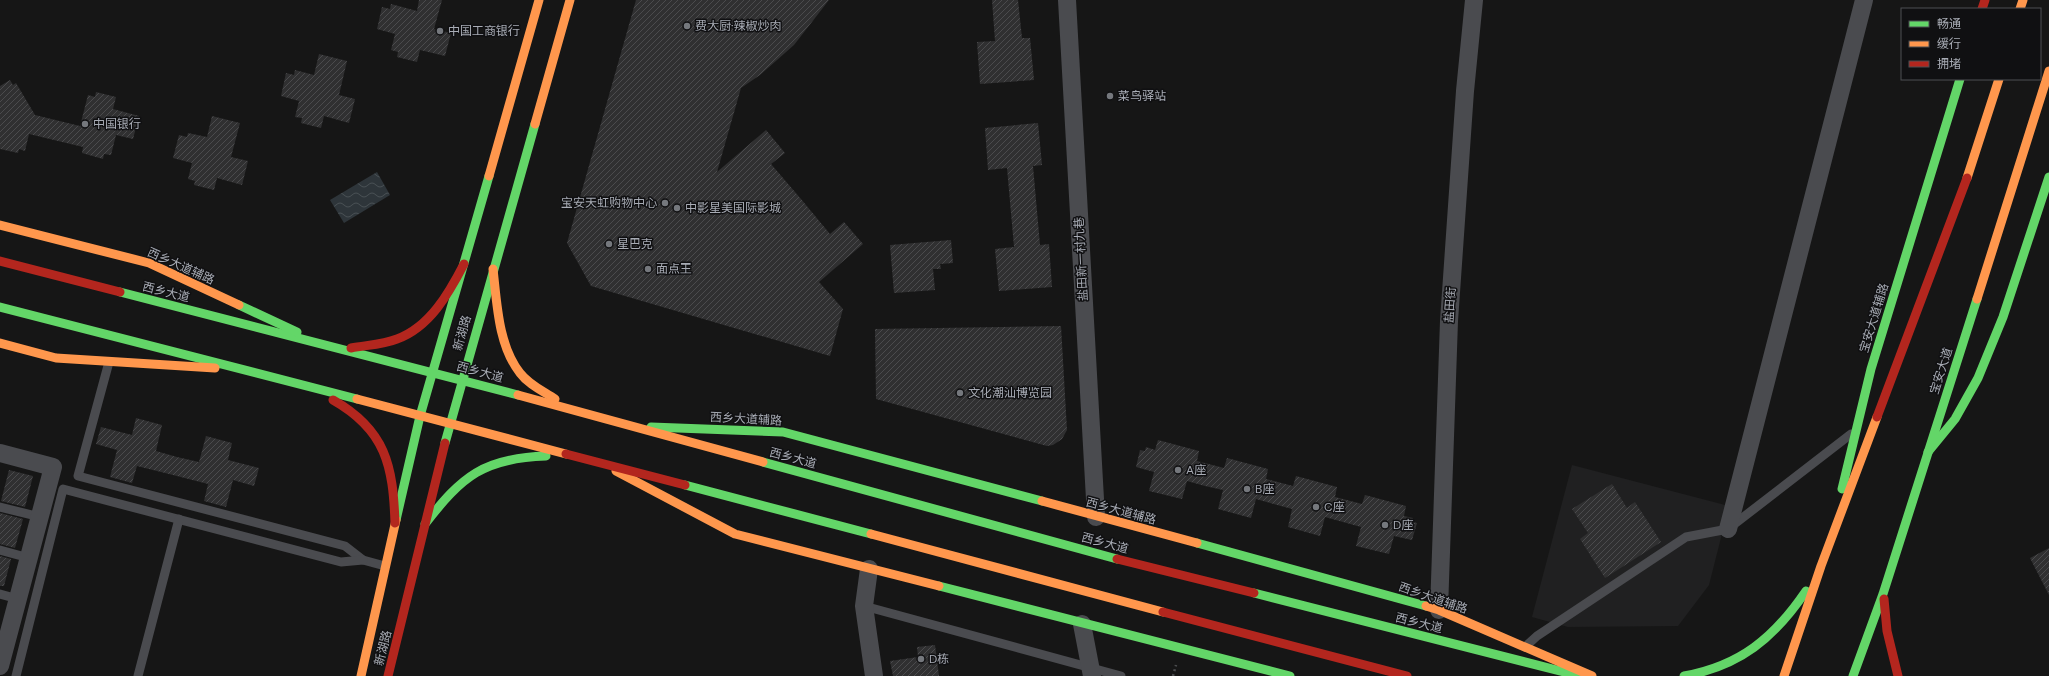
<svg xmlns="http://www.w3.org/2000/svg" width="2049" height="676" font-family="'DM Sans','Noto Sans SC',sans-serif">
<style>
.built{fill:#202021}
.water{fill:url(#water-waves)}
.building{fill:url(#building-hatch)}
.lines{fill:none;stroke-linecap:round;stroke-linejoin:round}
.path{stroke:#4c4d4f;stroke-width:2.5;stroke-dasharray:2 3;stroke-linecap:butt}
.lane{stroke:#4a4b4f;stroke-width:9}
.street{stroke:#4a4b4f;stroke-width:18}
.fast{stroke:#63d668;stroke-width:9}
.slow{stroke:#ff974d;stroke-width:9}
.jam{stroke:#b3261e;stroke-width:9}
.poi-dot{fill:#75787d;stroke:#101012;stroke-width:1.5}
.labels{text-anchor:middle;stroke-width:3;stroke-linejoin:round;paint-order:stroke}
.poi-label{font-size:12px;fill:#a8acb5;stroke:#101012;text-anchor:start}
.street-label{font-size:12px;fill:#a8acb5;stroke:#101012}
</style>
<defs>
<pattern id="water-waves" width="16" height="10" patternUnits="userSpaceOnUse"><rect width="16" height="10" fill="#2e353a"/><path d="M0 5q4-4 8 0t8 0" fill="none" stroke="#495054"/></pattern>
<pattern id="building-hatch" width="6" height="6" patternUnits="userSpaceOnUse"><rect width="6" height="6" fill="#303031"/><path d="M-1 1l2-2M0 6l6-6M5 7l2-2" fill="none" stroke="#4b4b4d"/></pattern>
</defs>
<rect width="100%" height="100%" fill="#161616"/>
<polygon class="built" points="1572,465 1729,506 1709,585 1678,626 1568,627 1532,617"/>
<polygon class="water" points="377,172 390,195 344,223 330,200"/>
<g class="building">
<polygon points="419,0 442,0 434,29 451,33 445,56 420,50 417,62 397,57 398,52 391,50 395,34 377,29 382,7 390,9 391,4 417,11"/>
<polygon points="636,0 829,0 794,45 760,75 741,88 717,172 766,130 785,153 771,164 801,199 830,234 844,222 863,244 819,282 843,309 830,356 591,286 567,243"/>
<polygon points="992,0 1018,0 1022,38 1030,38 1034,80 980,84 977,42 995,41"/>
<polygon points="319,54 347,61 339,95 355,99 349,123 324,116 321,128 301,123 302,118 295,117 299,101 281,96 286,73 294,75 295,70 314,75"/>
<polygon points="10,80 13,85 16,83 35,115 80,126 88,95 95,97 96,92 116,97 113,109 139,116 133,139 116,135 111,155 104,154 103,159 82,153 83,147 29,134 25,151 19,149 18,153 0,149 0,86"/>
<polygon points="212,116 240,123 231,157 248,161 242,185 217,178 214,190 194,185 195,181 188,179 192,163 173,158 179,135 187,137 188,133 207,137"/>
<polygon points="1038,123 1042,165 1033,166 1040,245 1049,244 1052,287 999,291 995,249 1014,247 1007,168 988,170 985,128"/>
<polygon points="951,240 953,263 940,264 941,269 933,269 935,290 894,293 890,245"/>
<polygon points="1061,326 1067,430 1062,439 1053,445 1047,446 876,399 875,329"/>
<polygon points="136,418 162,425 156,451 177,457 199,462 206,436 232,443 228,460 259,468 254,486 233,480 226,507 204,501 208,484 173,475 137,466 132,483 110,477 117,450 96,444 101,427 132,435"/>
<polygon points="1158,440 1199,451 1197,461 1224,468 1227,458 1268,469 1266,479 1293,486 1296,476 1337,487 1335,497 1362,504 1365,495 1406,506 1404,516 1413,518 1412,522 1417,523 1412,540 1394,536 1389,554 1356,546 1361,527 1325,517 1320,536 1288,527 1292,509 1256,499 1251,518 1218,509 1223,490 1205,486 1187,481 1182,499 1149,491 1154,472 1136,467 1140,450 1145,451 1146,447 1155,450"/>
<polygon points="9,470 33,476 25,507 1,501"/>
<polygon points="1612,484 1627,508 1635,502 1661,542 1605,578 1580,539 1588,533 1572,509"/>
<polygon points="0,513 23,519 15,548 0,544"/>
<polygon points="2049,548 2049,595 2030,558"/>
<polygon points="0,556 11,559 4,586 0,586"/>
<polygon points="935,645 939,676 893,676 890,661 918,657 917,647"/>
</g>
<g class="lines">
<polyline class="path" points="1173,676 1176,665"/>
<g class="lane">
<polyline points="109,362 78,476 345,546 363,560 385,566"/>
<polyline points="0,507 40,517"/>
<polyline points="0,550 29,558"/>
<polyline points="0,594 18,599"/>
<polyline points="864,606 1121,676"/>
<polyline points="1525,647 1537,636 1686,537 1728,529 1851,434"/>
<polyline points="16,676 63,489 341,562 363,560"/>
<polyline points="138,676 179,519"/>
</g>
<g class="street">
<polyline points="1067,0 1096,517"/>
<polyline points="0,453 53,467 0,666"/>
<polyline points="1728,529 1864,0"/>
<polyline points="869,569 864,606 874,676"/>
<polyline points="1439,610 1449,321 1465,91 1474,0"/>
<polyline points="1082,624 1092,676"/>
</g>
<g class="fast">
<polyline points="120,292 518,395"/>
<polyline points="239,305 297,332"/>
<polyline points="0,307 357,399"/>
<polyline points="651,427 783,432 1042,501"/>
<polyline points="445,443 535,124"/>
<polyline points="1928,452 1955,419 1978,378 2003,317 2049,177"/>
<polyline points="763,462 1117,559"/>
<polyline points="685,485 871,534"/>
<polyline points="1842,489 1871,369 1960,79"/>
<polyline points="396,520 420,416 489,176"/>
<path d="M425 524C462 476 484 458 546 456"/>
<polyline points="1197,543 1426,606"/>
<polyline points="939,586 1290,676"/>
<polyline points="1254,593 1580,676"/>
<path d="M1684 676C1740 666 1774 638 1806 591"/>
<polyline points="1853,676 1883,594 1977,299"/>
</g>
<g class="slow">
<polyline points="2020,9 2023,0"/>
<polyline points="535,124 570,0"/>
<polyline points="489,176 539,0"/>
<polyline points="1967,178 1999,79"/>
<polyline points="0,225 149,263 239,305"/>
<path d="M493 269C497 303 498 345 520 373 529 385 543 391 555 399"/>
<polyline points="1977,299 2049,71"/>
<polyline points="0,343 56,358 215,368"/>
<polyline points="518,395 763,462"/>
<polyline points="357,399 566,454"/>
<polyline points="616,471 735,534 939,586"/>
<polyline points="1042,501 1197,543"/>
<polyline points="871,534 1163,612"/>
<polyline points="1426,606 1439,610 1592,676"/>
<polyline points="361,676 396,520"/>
<polyline points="1784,676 1821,566 1877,417"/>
</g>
<g class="jam">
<polyline points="1982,9 1985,0"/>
<polyline points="0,261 120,292"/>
<path d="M351 348C366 345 382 345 397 339 430 327 449 293 464 264"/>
<path d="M333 400C386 430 393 466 395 523"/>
<polyline points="1877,417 1967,178"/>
<polyline points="566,454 685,485"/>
<polyline points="1117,559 1254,593"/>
<polyline points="1884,599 1887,631 1898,676"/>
<polyline points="1163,612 1407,676"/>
<polyline points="388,676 445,443"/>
</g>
</g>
<g class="poi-dot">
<circle cx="687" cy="26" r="4"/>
<circle cx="440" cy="31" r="4"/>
<circle cx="1110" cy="96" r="4"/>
<circle cx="85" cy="124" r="4"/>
<circle cx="665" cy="203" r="4"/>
<circle cx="677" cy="208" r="4"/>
<circle cx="609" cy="244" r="4"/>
<circle cx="648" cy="269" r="4"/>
<circle cx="960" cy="393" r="4"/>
<circle cx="1178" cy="470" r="4"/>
<circle cx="1247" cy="489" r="4"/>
<circle cx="1316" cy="507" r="4"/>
<circle cx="1385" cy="525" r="4"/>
<circle cx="921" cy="659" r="4"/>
</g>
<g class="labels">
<g class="poi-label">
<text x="695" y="30">费大厨·辣椒炒肉</text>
<text x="448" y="35">中国工商银行</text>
<text x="1118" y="100">菜鸟驿站</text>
<text x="93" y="128">中国银行</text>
<text x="657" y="207" text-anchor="end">宝安天虹购物中心</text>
<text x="685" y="212">中影星美国际影城</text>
<text x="617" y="248">星巴克</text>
<text x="656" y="273">面点王</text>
<text x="968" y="397">文化潮汕博览园</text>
<text x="1186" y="474">A座</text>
<text x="1255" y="493">B座</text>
<text x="1324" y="511">C座</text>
<text x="1393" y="529">D座</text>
<text x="929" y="663">D栋</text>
</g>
<g class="street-label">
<text transform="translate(1081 259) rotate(-93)" y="4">盐田新一村九巷</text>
<text transform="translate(181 266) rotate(24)" y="4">西乡大道辅路</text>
<text transform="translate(166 292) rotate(14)" y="4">西乡大道</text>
<text transform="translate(1450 305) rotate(-86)" y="4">盐田街</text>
<text transform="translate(1874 318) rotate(-73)" y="4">宝安大道辅路</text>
<text transform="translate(462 333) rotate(-74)" y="4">新湖路</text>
<text transform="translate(1941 371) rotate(-72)" y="4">宝安大道</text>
<text transform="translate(480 372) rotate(15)" y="4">西乡大道</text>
<text transform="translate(746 419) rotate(3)" y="4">西乡大道辅路</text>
<text transform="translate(793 458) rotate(15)" y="4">西乡大道</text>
<text transform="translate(1121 511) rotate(15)" y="4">西乡大道辅路</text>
<text transform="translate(1105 543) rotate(15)" y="4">西乡大道</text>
<text transform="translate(1433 598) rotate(19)" y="4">西乡大道辅路</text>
<text transform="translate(1419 623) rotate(14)" y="4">西乡大道</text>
<text transform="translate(383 648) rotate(-76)" y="4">新湖路</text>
</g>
</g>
<rect x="1901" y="8" width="140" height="72" fill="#101012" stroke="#4d4e53"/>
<rect x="1909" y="21" width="20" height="6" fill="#63d668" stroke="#4d4e53"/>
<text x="1937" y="28" font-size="12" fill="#a8acb5">畅通</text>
<rect x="1909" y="41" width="20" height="6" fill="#ff974d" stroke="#4d4e53"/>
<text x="1937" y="48" font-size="12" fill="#a8acb5">缓行</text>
<rect x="1909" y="61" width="20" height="6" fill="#b3261e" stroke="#4d4e53"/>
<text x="1937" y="68" font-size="12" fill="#a8acb5">拥堵</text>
</svg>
